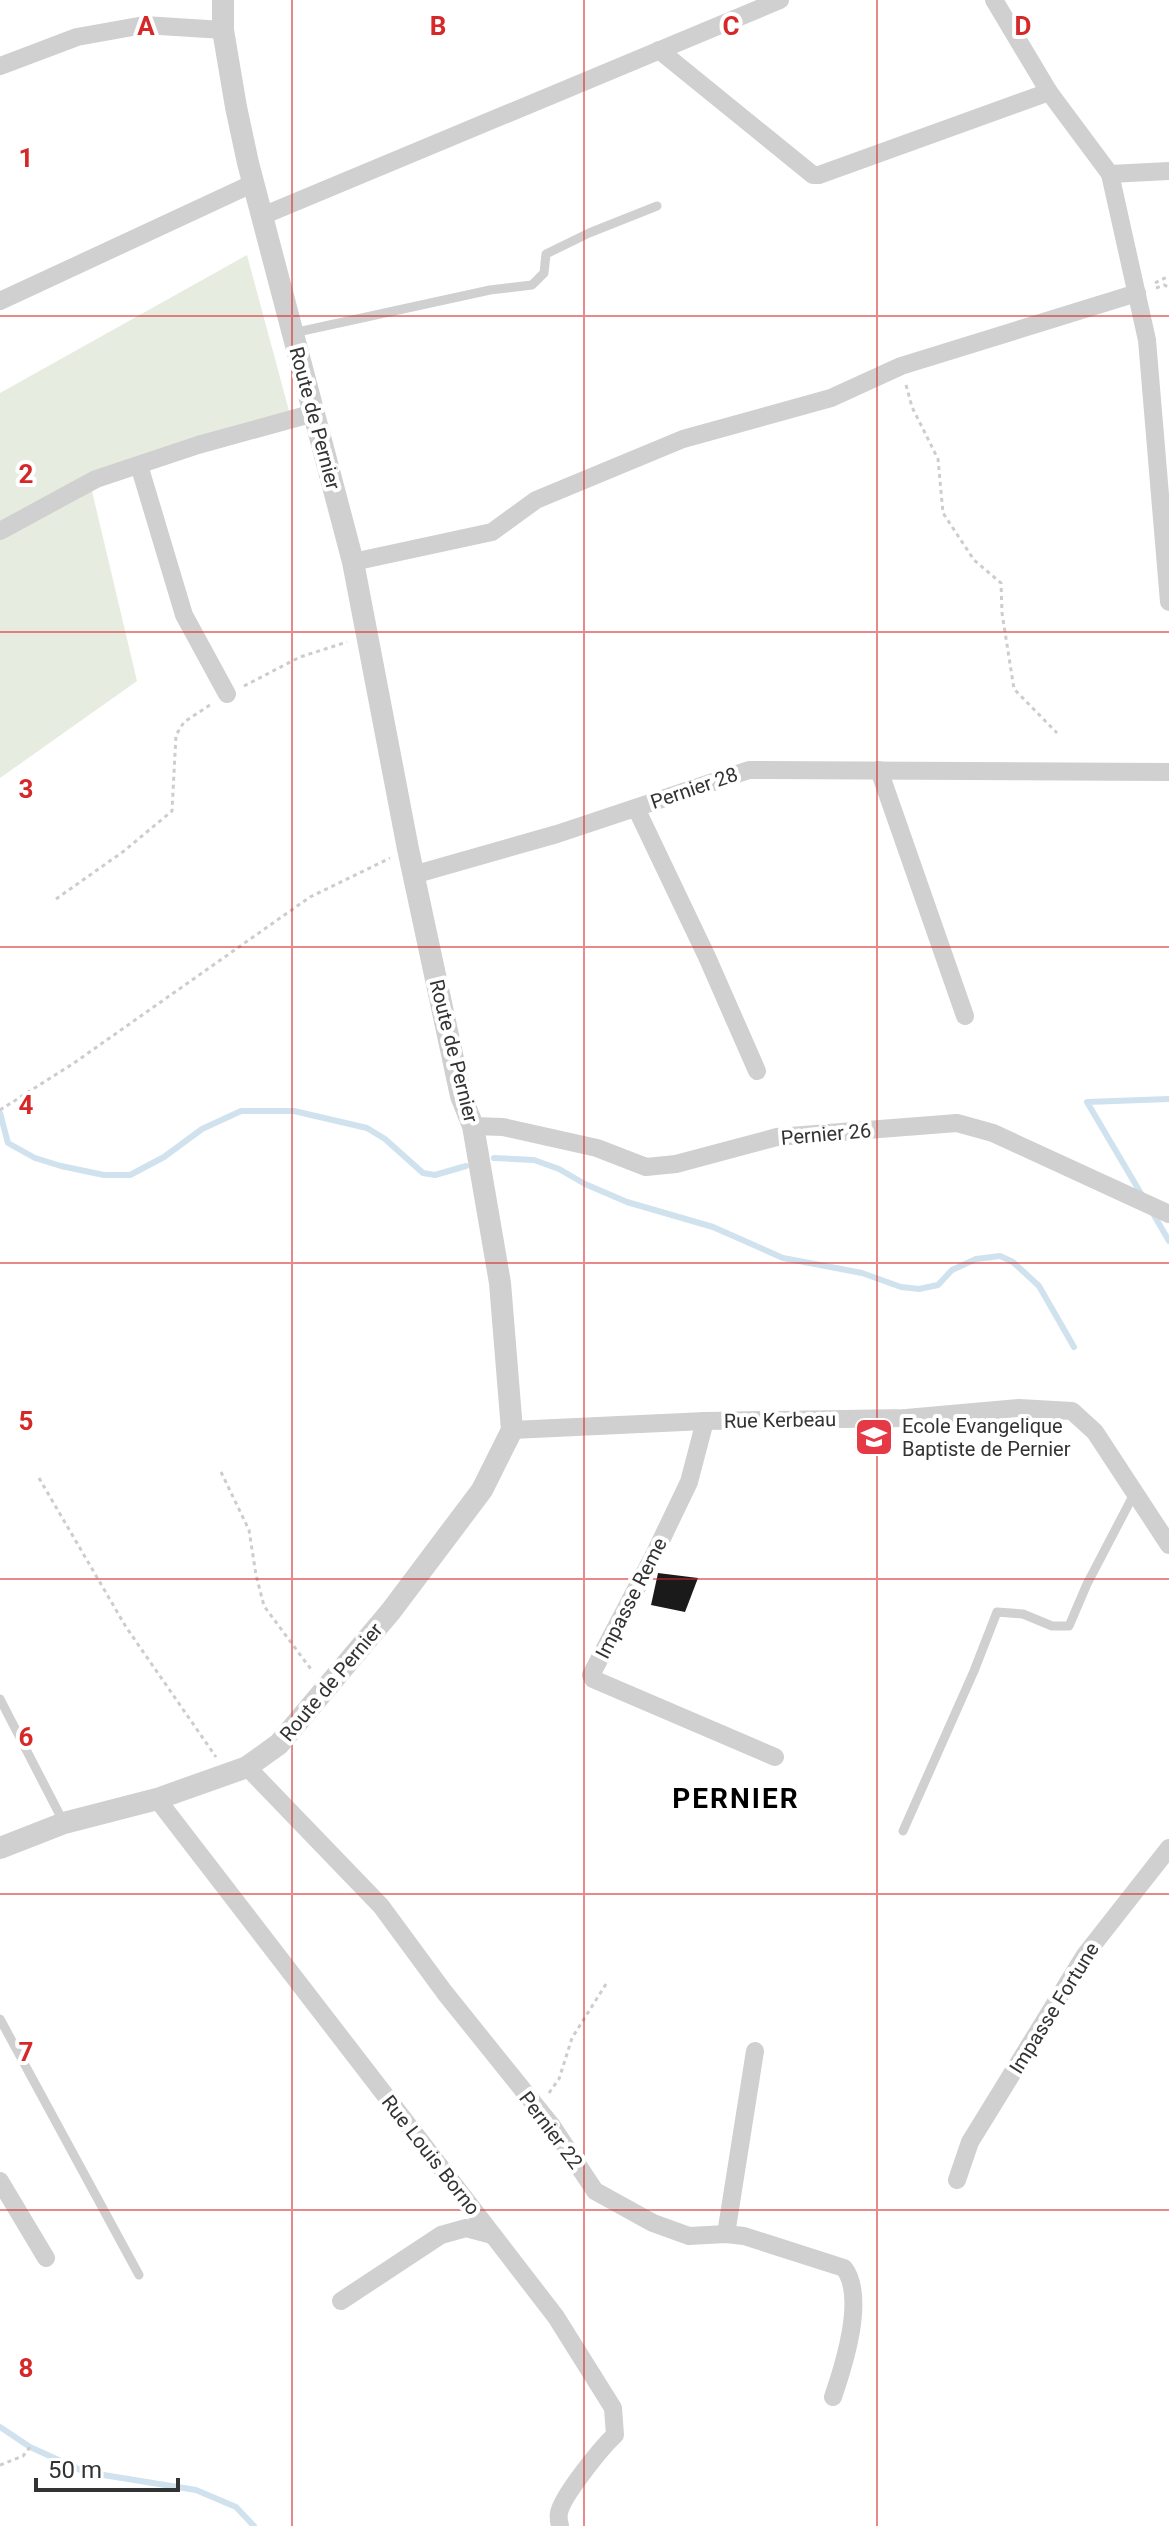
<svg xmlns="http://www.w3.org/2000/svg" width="1169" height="2526" font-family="Roboto,sans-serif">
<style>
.green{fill:#e6ecdf}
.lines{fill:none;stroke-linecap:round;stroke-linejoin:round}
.stream{stroke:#cfe2ee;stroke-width:6}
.building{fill:#1a1a1a}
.path{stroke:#cdcdcd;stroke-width:3;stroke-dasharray:4 4;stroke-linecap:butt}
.service{stroke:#d0d0d0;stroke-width:9}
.minor{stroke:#d0d0d0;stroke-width:18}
.tertiary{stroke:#d0d0d0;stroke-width:22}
.grid{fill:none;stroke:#d62828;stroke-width:2;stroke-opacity:0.55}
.labels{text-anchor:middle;stroke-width:8;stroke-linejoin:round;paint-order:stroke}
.street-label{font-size:20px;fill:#333;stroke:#fff}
.poi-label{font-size:20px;fill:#333;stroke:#fff;text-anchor:start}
.district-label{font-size:28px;font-weight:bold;letter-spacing:2px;fill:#000;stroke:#fff}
.grid-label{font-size:26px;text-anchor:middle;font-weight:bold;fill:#d62828;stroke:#fff;stroke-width:8;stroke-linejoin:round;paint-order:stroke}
</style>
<rect width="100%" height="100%" fill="#fff"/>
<polygon class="green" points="247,255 292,422 91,487 137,681 0,778 0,393"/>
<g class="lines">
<g class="stream">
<polyline points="0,1113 8,1143 35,1158 61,1166 104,1175 130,1175 164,1157 202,1129 241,1111 294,1111 367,1128 385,1139 423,1173 435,1175 466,1166"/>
<polyline points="494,1158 534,1160 559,1169 585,1184 627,1202 713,1227 783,1258 862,1273 901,1287 919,1289 938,1285 952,1270 976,1259 1000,1256 1013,1262 1039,1286 1074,1347"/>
<polyline points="1143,1197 1087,1102 1169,1099"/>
<polyline points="1151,1210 1169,1241"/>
<polyline points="0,2427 30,2447 85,2472 196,2490 236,2507 254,2526"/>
</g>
</g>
<polygon class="building" points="658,1573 698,1578 685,1612 651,1605"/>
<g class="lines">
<g class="path">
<polyline points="1155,283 1169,276"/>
<polyline points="1156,288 1164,285 1169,287"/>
<polyline points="906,385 912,407 938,459 943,513 974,560 1001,583 1002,613 1014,689 1057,733"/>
<polyline points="244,686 300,657 347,642"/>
<polyline points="56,899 124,851 172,811 176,735 184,722 213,703"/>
<polyline points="0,1110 74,1063 310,897 390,858"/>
<polyline points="221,1472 249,1530 256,1575 264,1606 313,1672"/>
<polyline points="39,1478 126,1627 216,1757"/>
<polyline points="549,2093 559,2079 572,2038 606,1984"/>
<polyline points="0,2465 23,2456 30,2447"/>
</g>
<g class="service">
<polyline points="293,333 490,290 532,285 544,273 546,254 589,233 657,206"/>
<polyline points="0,1699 64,1823"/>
<polyline points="903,1831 974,1671 997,1612 1023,1614 1052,1626 1069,1626 1087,1584 1134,1494"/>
<polyline points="0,2019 139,2275"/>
</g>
<g class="minor">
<polyline points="994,0 1049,92 1110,174 1147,340 1169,602"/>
<polyline points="659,50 813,175 819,175 1049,92"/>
<polyline points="0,66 77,37 144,25 223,30"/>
<polyline points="1110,174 1169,171"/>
<polyline points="262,216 780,0"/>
<polyline points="0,301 254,183"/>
<polyline points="139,465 184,615 227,694"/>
<polyline points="0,531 96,479 198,445 314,413"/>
<polyline points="353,562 492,532 536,500 683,439 831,398 901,366 1137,293"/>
<polyline points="879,770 965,1016"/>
<polyline points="636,808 707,957 757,1071"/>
<polyline points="413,875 557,834 749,770 1169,772"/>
<polyline points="473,1126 503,1127 597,1148 646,1167 676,1164 777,1137 957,1123 993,1133 1169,1214"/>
<polyline points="705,1421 689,1482 654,1555 591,1675 593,1679 775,1757"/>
<polyline points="512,1430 705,1421 906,1418 1019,1408 1072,1411 1095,1432 1169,1545"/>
<path d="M247 1767 381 1906 445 1993 552 2126 595 2191 653 2223 689 2236 726 2234 744 2236 844 2268C866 2297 844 2365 833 2397"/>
<path d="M157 1799 556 2317 613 2408 615 2435C602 2447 562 2496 559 2513 558 2517 559 2522 560 2526"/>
<polyline points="957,2180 970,2142 1085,1955 1169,1848"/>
<polyline points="0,2181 46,2258"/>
<polyline points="726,2234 755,2051"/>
<polyline points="341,2301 441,2235 466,2228 492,2235"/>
</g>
<polyline class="tertiary" points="0,1848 64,1823 157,1799 247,1767 279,1744 391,1611 482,1490 512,1430 500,1283 473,1126 461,1096 408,849 353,562 248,163 236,107 223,30 223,0"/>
</g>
<path class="grid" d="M292 0V2526M584 0V2526M877 0V2526M0 316H1169M0 632H1169M0 947H1169M0 1263H1169M0 1579H1169M0 1894H1169M0 2210H1169"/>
<defs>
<g id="school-square" transform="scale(2)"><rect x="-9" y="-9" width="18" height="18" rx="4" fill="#e63946" stroke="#fff"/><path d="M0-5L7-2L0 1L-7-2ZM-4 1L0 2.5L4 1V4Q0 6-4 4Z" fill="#fff"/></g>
</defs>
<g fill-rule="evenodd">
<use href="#school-square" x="874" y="1437"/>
</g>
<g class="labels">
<g class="street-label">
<text transform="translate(315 418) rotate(75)" y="7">Route de Pernier</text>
<text transform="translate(694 788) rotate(-19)" y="7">Pernier 28</text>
<text transform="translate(454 1051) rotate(76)" y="7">Route de Pernier</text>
<text transform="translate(826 1134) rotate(-5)" y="7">Pernier 26</text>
<text transform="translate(780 1420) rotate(-1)" y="7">Rue Kerbeau</text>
<text transform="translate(631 1598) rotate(-63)" y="7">Impasse Reme</text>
<text transform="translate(331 1682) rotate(-50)" y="7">Route de Pernier</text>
<text transform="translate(1054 2008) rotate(-58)" y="7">Impasse Fortune</text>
<text transform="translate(551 2130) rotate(53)" y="7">Pernier 22</text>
<text transform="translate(431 2155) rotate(52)" y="7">Rue Louis Borno</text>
</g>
<g class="poi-label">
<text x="902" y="1433">Ecole Evangelique<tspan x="902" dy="23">Baptiste de Pernier</tspan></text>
</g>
<g class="district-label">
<text x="736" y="1808">PERNIER</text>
</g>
</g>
<g class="grid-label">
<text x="146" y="35">A</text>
<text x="438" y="35">B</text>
<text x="731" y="35">C</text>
<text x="1023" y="35">D</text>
<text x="26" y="167">1</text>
<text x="26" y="483">2</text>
<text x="26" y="798">3</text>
<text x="26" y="1114">4</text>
<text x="26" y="1430">5</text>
<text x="26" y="1746">6</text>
<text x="26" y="2061">7</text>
<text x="26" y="2377">8</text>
</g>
<path d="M36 2478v12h142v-12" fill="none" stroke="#333333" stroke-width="4"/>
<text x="48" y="2478" font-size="24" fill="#333333" stroke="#ffffff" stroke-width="6" paint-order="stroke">50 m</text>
</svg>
